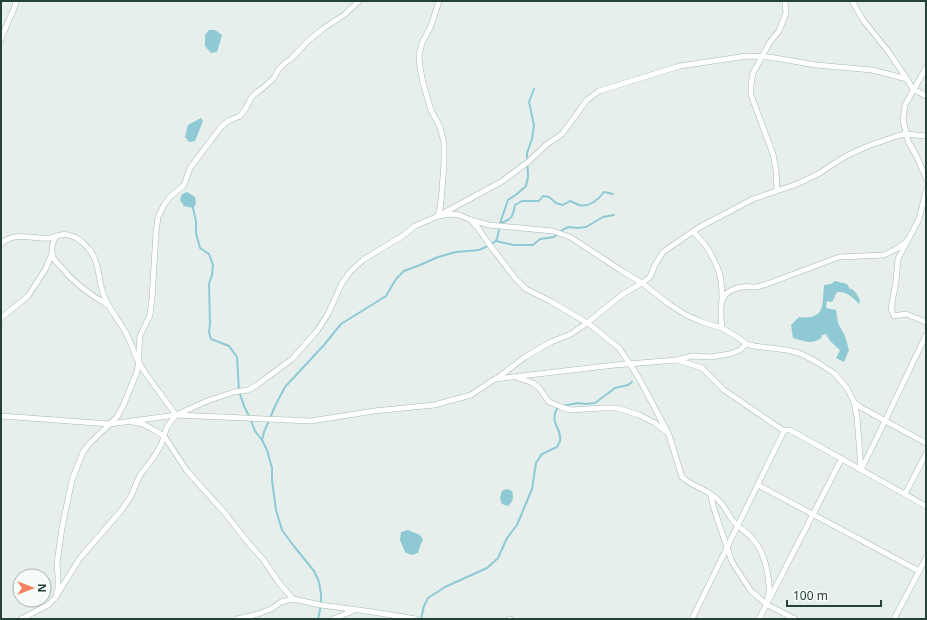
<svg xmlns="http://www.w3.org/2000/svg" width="927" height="620" font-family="'Noto Sans',sans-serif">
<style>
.water{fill:#8ec9d4}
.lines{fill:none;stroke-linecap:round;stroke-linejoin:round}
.stream{stroke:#8ec9d4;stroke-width:2}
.street-casing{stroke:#a8b8b2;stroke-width:6}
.street{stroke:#fff;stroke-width:5}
</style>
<rect width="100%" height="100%" fill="#e6efeb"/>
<g class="water">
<polygon points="209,30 215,30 222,35 217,52 211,53 205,46 205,35"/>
<polygon points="201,118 203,121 195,141 189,142 185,137 188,125"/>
<polygon points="187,192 195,197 196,204 193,208 184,206 180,200 182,194"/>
<path d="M835 281 847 284 850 289H852L856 293 860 300 859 304C853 297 846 291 837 292L832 302 827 301 826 308 836 310 838 323 845 336 849 350 844 362 836 358 840 350 830 341 826 334 822 335 821 338C812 345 803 341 793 338L791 325 799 317C826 320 822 305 824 285L831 284Z"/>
<path d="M507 489 512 491C514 498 513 501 508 506L502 504 500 498 502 491Z"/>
<polygon points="408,530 420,535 423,540 420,546 418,553 411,555 405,552 400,540 401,532"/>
</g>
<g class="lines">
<g class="stream">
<polyline points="193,208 196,221 196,233 200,248 209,254 213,265 212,275 209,284 210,324 209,332 211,339 229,346 237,357 239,391 244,406 250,418 255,431 262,440"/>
<polyline points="500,223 508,200 517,194 526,186 528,177 527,153 532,139 534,125 529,102 534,89"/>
<polyline points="496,241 513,245 533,245 540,239 554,237 564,229 569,227 577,228 586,227 603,217 614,215"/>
<polyline points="562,406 578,403 586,404 595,403 615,388 628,385 632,382"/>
<path d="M318 619 321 605V594L319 582 314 571 293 545 282 530 276 510 272 480V468L267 450 262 440 264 432 276 404 285 387 324 345 341 324 386 296 396 279 404 271 420 265 438 257 456 252 479 250 490 245 496 241 498 235 500 223C512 220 513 216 515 205L522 201H539L543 196 549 197 556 203 563 205 570 201C573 202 576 204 579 205 589 208 599 199 604 192L613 194"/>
<path d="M421 619 424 606 428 598 445 587 487 568 498 558 507 538 517 525 532 489 536 463 542 454 557 447C558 445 559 443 560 441 562 427 548 423 558 407"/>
</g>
<g class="street-casing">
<g id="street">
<path d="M439 1 431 26 422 43 419 55 420 67 423 83 431 110 440 127 444 143V163L442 191 440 209 438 216 451 214 459 215 471 220 478 228 489 244 515 278 526 289 550 301 574 315 589 324 619 348 630 364 640 380 669 435 682 477C692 486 706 489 716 498 723 503 726 511 731 518 736 526 744 530 751 537 763 549 768 569 769 585 770 591 768 598 766 604"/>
<polyline points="852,1 863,20 888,51 907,79"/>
<polyline points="1,40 2,36 15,6 16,1"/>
<polyline points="926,68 905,105 903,120 908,141 916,155 926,178"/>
<polyline points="777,191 776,170 773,154 751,95 751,85 753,73 770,42 779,31 786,13 785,1"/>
<polyline points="926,191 919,219 898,259 896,281 891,309 894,316 906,314 926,322"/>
<polyline points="471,220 489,225 553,231 570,237 622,271 642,283 669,304 686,315 702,322 722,328 739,338 746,344 754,346 787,350 799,353 815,361 834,373 847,388 854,402 860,407 926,443"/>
<path d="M693 232C704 241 714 257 719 272 722 281 722 290 722 300"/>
<path d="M56 236C53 242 50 250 53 257 55 261 58 264 61 267 74 283 90 295 108 305"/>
<path d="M1 244C14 230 34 240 50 238 57 237 60 233 68 235 75 236 83 242 88 248 100 261 98 281 104 296 109 309 119 320 126 333 131 342 134 354 139 363 150 381 164 398 176 415"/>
<polyline points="1,318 28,296 45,270 52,254"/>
<path d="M722 328C720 308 717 291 742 287 746 286 750 287 754 287 759 287 763 285 767 284L839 257 884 255 898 248 908 240"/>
<polyline points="677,360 692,356 711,357 730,354 740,350 746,344"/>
<polyline points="518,378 533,383 540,389 549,402 561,407 571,410 602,408 617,408 639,415 655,423 665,431"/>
<polyline points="496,379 525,357 551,342 571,334 587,323 623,294 642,283 650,277 655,265 663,252 698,228 753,199 797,184 818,174 846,156 868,146 897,136 906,134 926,136"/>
<polyline points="854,402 857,417 861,469"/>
<polyline points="1,416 110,424 176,415 311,421 374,411 434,405 471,395 495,379 615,365 677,360 702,368 724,390 784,431"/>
<polyline points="133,422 143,424 154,430 164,436 187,471 224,512 250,545 263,559 280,584 293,599"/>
<polyline points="861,470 885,421 926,335"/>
<polyline points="758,485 919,571"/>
<polyline points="905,494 926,454"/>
<polyline points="711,495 714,509 732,562 751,591 766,604 795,619"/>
<polyline points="56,593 58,589 58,576 57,563 62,528 72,480 83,452 90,443 117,417 123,406 137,372 139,362 139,349 140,336 150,315 152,299 156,232 158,217 164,205 170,197 184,185 190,168 221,127 228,121 240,116 246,108 251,98 256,93 264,87 273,79 279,69 285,63 291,59 308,41 324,28 344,15 359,1"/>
<polyline points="21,619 48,605 55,598 80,558 120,512 131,496 140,475 152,460 161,445 167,427 176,415 207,401 234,392 248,390 257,385 292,359 317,331 328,314 342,283 350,272 363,260 384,247 401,237 415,226 438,216 501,182 528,162 546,145 562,134 587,100 599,91 680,66 747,56 769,57 816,65 872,70 907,79 913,89 926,96"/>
<polyline points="237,619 258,614 271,609 281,602 293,599 321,605 373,612 416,619"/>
<polyline points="333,619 355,610"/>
<polyline points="509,619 510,619"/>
<polyline points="692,619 784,431 787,430 790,430 926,506"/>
<polyline points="759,619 841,460"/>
<polyline points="894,619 926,558"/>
</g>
</g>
<use href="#street" class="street"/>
</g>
<rect width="927" height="620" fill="none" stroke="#24423a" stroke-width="4"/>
<g transform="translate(32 588) rotate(90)"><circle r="19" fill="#f7fbf9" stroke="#a3b1ad"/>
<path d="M0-3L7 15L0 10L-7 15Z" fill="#f4845f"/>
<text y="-6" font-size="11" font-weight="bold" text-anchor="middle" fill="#24423a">N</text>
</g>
<path d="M787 600v6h94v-6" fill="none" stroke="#24423a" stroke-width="2"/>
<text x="793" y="600" font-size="12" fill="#24423a" stroke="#f7fbf9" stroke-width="3" paint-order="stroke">100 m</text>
</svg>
